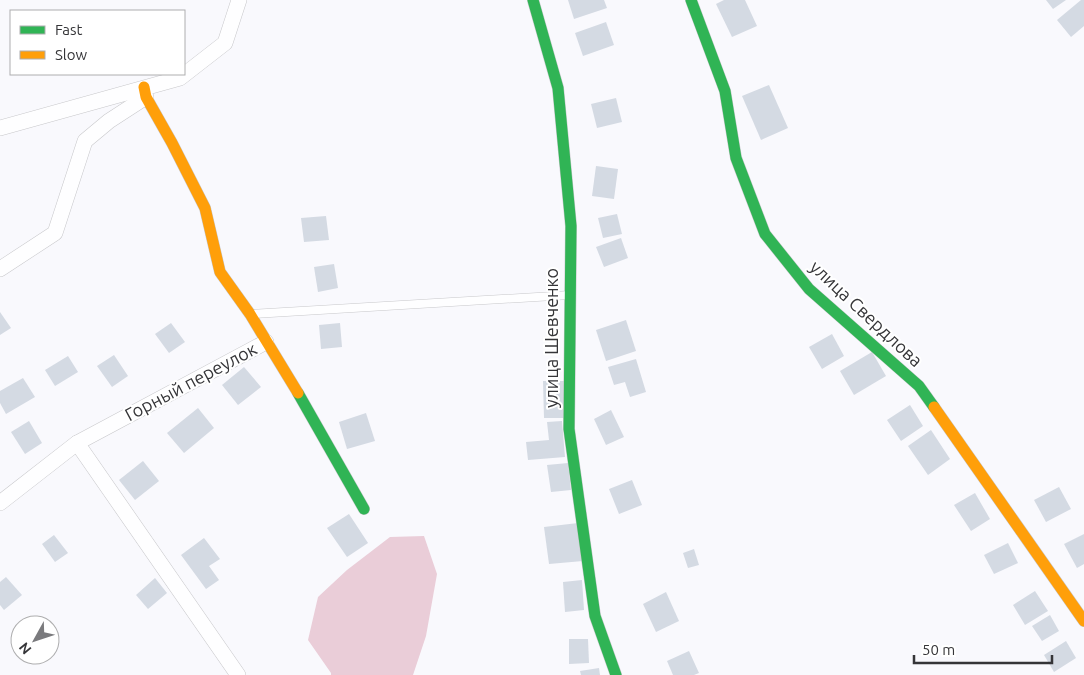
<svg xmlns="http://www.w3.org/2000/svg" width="1084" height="675" font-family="Ubuntu,sans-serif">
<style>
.forest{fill:#eacdd8}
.building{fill:#d4dae3}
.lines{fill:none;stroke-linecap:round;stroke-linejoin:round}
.lane-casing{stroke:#c8c8cb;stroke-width:9}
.street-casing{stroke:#c8c8cb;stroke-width:16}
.fast-casing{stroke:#c8c8cb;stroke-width:12}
.slow-casing{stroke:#c8c8cb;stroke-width:12}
.lane{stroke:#fefeff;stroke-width:8}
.street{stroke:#fefeff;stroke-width:15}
.fast{stroke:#30b455;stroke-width:11}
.slow{stroke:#ff9f0a;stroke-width:11}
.labels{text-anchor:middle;stroke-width:4;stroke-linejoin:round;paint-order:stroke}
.street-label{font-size:18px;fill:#353538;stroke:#fff}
</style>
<rect width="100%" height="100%" fill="#f9f9fd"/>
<polygon class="forest" points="424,536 437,574 426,636 413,675 331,675 331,673 308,640 318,597 347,570 390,537"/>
<g class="building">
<polygon points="568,0 604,0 607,8 574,19"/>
<polygon points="724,0 745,0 757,26 732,37 716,4"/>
<polygon points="1046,0 1066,0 1053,9"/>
<polygon points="1081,0 1084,0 1084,26 1071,37 1057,20"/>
<polygon points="606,22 614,45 583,56 575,33"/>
<polygon points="769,85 788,128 761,140 742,96"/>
<polygon points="616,98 622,122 597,128 591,104"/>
<polygon points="596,166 618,169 614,199 592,196"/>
<polygon points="617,214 622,234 603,238 598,218"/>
<polygon points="326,216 329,240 304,242 301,218"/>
<polygon points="621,238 628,258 604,267 596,247"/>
<polygon points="334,264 338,288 318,292 314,267"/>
<polygon points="0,312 11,328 0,335"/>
<polygon points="626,320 636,351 606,361 596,330"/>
<polygon points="171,323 185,342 169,353 155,334"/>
<polygon points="340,323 342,347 321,349 319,325"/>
<polygon points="832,334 844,356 822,369 809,347"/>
<polygon points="872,352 886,376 854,395 840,371"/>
<polygon points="114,355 128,376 112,387 97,366"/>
<polygon points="68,356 78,372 55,386 45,370"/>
<polygon points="636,359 646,392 630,397 625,382 614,385 608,367"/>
<polygon points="244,367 261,387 238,405 222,385"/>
<polygon points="23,378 35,397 6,414 0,403 0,391"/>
<polygon points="543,381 566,381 566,418 544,418"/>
<polygon points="910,405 923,426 901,441 887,420"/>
<polygon points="198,408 214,428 184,453 167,433"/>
<polygon points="611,410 624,437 606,445 594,419"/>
<polygon points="366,413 375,441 347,449 339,422"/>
<polygon points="29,421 42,443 25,454 11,432"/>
<polygon points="562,421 565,457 528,460 526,442 549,440 547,422"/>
<polygon points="931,430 950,459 928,475 908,446"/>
<polygon points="143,461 159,481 135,500 119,480"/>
<polygon points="568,463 571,490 551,492 547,465"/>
<polygon points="632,480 642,505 619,514 609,489"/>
<polygon points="1059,487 1071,509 1046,522 1034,500"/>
<polygon points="975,493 990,519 971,531 954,505"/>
<polygon points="349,514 368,543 347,557 327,528"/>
<polygon points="578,523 583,561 549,564 544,527"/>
<polygon points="1084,534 1084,564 1077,568 1064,544"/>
<polygon points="54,535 68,553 55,562 42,544"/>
<polygon points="204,538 220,559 209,566 219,580 206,589 181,555"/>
<polygon points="1008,543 1018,563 994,574 984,555"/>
<polygon points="694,549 699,565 688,568 683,553"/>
<polygon points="6,577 22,595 4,610 0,605 0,582"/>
<polygon points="155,578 167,593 148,609 136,595"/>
<polygon points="582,580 584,610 565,612 563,582"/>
<polygon points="1035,591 1048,611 1025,625 1013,605"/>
<polygon points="666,592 679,621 656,632 643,604"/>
<polygon points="1050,615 1059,631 1042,641 1032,626"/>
<polygon points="569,639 588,639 589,663 569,664"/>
<polygon points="1066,641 1076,658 1054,672 1044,655"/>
<polygon points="689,651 699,673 694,675 673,675 667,661"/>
<polygon points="599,668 600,675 581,675 580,671"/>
</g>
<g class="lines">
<g class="lane-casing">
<polyline id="lane" points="252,314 570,295"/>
</g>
<g class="street-casing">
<g id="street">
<polyline points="0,128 180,78 225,43 239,0"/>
<polyline points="0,269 55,233 85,141 109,121 146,97"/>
<polyline points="77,443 238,675"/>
<polyline points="0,503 77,443 266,342"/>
</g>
</g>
<g class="fast-casing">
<g id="fast">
<polyline points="533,0 558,88 571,226 569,429 595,616 616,675"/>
<polyline points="691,0 725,91 736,158 765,234 809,289 919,386 934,407"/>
<polyline points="298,393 364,509"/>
</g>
</g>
<g class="slow-casing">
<g id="slow">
<polyline points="144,87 146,97 172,143 205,208 220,272 250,314 298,393"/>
<polyline points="934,407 1084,621"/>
</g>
</g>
<use href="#lane" class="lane"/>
<use href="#street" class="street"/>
<use href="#fast" class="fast"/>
<use href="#slow" class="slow"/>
</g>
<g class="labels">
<g class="street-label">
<text transform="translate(866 314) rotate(43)" y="6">улица Свердлова</text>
<text transform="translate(552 338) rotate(-90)" y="6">улица Шевченко</text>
<text transform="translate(191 382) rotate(-28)" y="6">Горный переулок</text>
</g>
</g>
<rect x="10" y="10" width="175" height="65" fill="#ffffff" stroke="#aeaeaf"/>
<rect x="20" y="26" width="25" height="8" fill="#30b455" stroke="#aeaeaf"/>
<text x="55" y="35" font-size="15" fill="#353538">Fast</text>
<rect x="20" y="51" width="25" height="8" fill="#ff9f0a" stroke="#aeaeaf"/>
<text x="55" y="60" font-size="15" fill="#353538">Slow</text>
<g transform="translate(35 640) rotate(230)"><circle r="24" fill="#ffffff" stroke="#aeaeaf"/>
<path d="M0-4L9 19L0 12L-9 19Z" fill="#7a7a7d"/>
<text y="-8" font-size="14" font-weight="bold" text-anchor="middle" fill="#353538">N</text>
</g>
<path d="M914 655v8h138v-8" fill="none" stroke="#353538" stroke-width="2.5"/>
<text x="922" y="655" font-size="15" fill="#353538" stroke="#ffffff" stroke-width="4" paint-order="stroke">50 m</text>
</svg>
